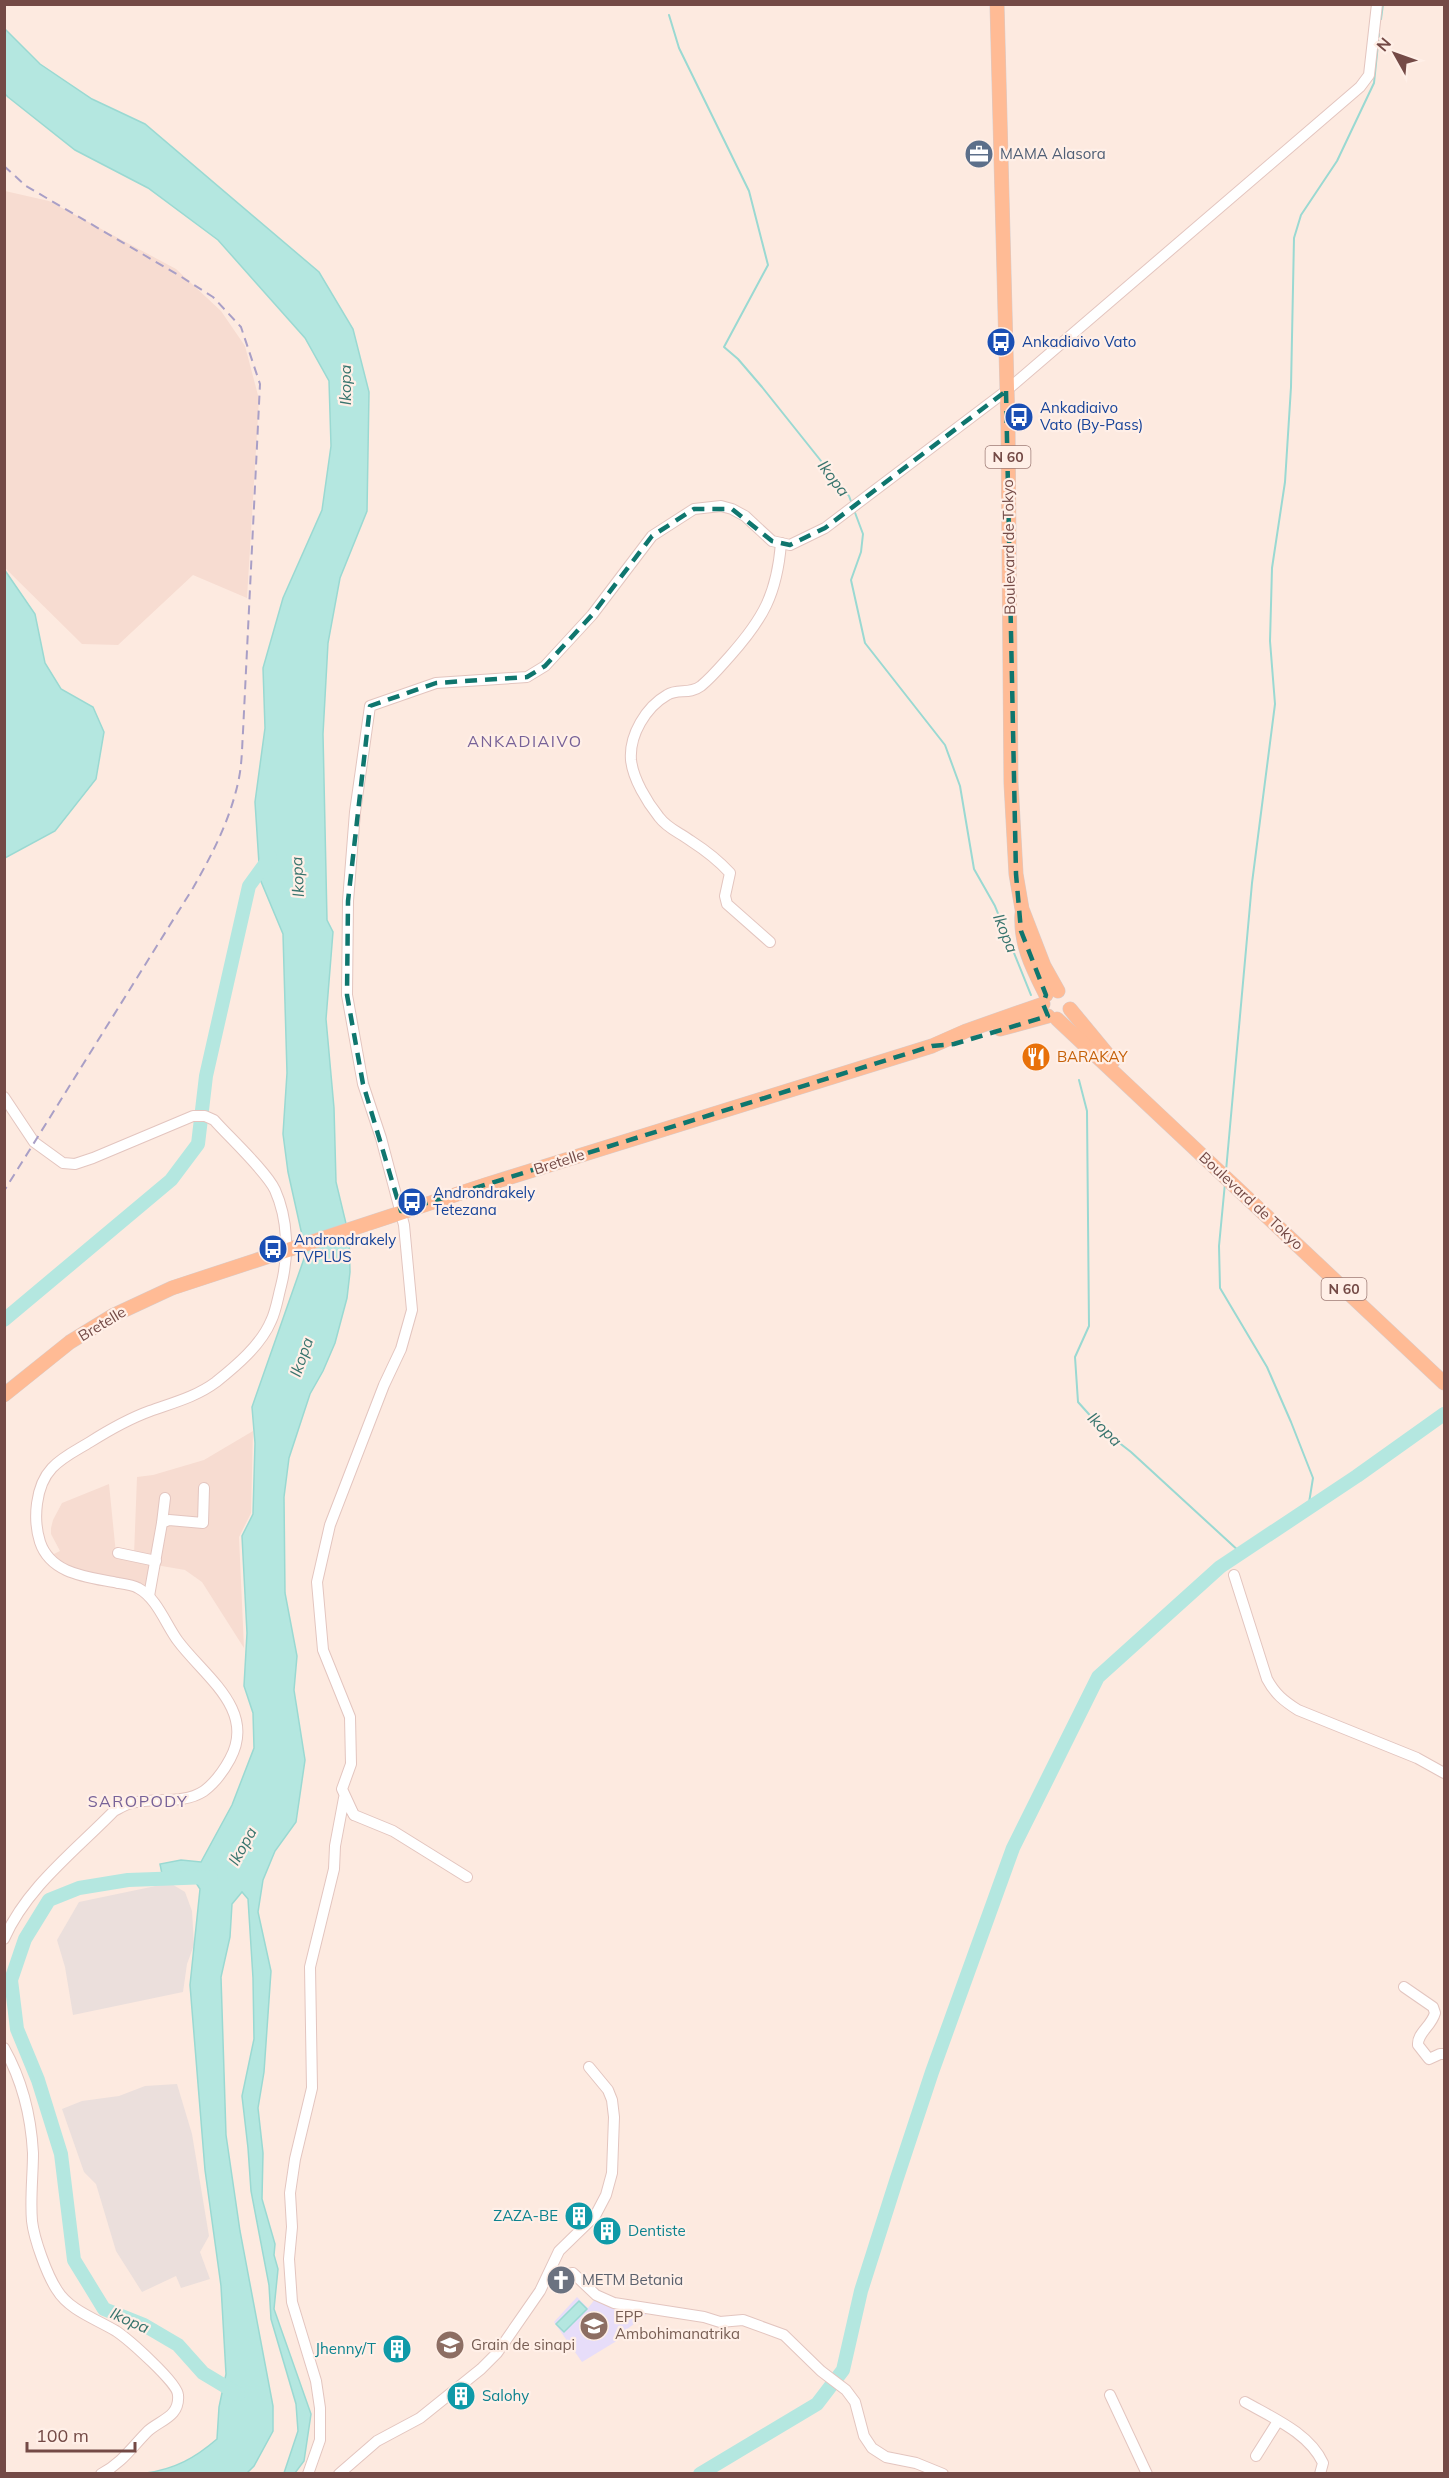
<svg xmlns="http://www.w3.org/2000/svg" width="1449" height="2478" font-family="Mulish,sans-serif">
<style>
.residential{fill:#f7dcd1}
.industrial{fill:#ebdfdc}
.education{fill:#e7ddf9}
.water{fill:#b4e7e0;stroke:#9ad9d2;stroke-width:1.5}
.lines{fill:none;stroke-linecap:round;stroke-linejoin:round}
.stream{stroke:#9ad9d2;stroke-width:2}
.river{stroke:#b4e7e0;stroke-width:14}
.minor-casing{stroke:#e3c5bf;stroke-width:12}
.major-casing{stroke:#d8cccb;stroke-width:15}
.minor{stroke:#fff;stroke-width:10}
.major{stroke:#ffbb95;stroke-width:14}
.rail{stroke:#a99fc6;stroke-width:2;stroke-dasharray:9 6;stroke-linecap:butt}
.marked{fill:none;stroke:#0f766e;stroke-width:4.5;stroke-dasharray:12 8;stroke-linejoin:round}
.labels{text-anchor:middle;stroke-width:4.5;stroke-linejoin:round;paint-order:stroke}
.shield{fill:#ffefe7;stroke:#9e7c76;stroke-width:1.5}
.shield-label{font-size:14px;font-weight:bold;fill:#744a46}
.service-label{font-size:15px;fill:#4e5e75;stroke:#ffefe7;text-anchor:start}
.transit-label{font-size:15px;fill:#164399;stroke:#ffefe7;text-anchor:start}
.street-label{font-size:15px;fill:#744a46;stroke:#ffefe7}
.food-label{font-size:15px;fill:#c56008;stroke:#ffefe7;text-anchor:start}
.culture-label{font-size:15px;fill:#0d838f;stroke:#ffefe7;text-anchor:end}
.worship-label{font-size:15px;fill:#5b616d;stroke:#ffefe7;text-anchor:start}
.education-label{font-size:15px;fill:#785e54;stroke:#ffefe7;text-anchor:start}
.water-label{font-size:16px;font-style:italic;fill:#38746d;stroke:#ffefe7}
.neighbourhood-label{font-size:16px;letter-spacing:1.5px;fill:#776298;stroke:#ffefe7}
</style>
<rect width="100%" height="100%" fill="#fdeae0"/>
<g class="residential">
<polygon points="5,191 49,201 176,269 221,311 245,346 259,399 247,598 193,575 118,645 82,644 5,568"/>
<polygon points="253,1431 251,1513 239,1537 244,1648 202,1582 185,1570 156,1565 134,1555 137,1477 153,1475 204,1460"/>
<polygon points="109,1484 116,1554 153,1562 146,1586 132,1581 77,1569 63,1564 52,1555 60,1551 51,1534 51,1528 53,1520 62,1503"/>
</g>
<g class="industrial">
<polygon points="170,1883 185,1892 192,1911 194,1945 187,1964 183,1992 73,2015 65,1967 57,1940 79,1902"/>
<polygon points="177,2084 192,2134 209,2236 200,2252 210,2279 181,2288 176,2276 142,2292 116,2251 96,2184 84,2172 62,2109 82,2101 119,2096 145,2086"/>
</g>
<polygon class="education" points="577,2297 588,2308 596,2298 652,2310 626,2330 628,2334 582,2362 554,2322"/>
<g class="water">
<path d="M4 28 40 64 92 99 145 124 319 272 353 329 369 392 367 511 340 578 328 643 323 734 327 920 333 932 326 1019 334 1108 336 1182 349 1236 350 1272 347 1298 335 1343 323 1371 310 1394 289 1458 284 1497 285 1593 297 1656 294 1690 305 1760 296 1822 275 1851 263 1880 258 1912 271 1971 264 2072 258 2108 263 2153 262 2199 275 2244 274 2255 278 2269 274 2309 311 2414 304 2461 295 2473H284L298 2431 296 2404 271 2319 269 2285 251 2191 248 2148 242 2096 254 2039 253 1978 248 1899 242 1892 232 1904 230 1937 221 1977 226 2135 240 2231 273 2406V2431L254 2466 247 2473H146C175 2469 195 2458 217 2439L219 2407 226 2374 221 2286 205 2170 190 1985 200 1889 189 1872 162 1874 160 1864 181 1860 201 1862 232 1805 254 1748 253 1713 244 1686 247 1633 242 1536 253 1514 255 1443 252 1407 306 1253 288 1172 283 1134 287 1073 283 934 260 879 255 802 265 728 263 668 283 598 322 510 331 446 329 381 305 338 218 240 148 188 75 150 8 97 4 93Z"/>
<polygon points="4,569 35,614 45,663 61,689 93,707 104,732 96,779 55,831 5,858"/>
<polygon points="579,2301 587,2309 564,2332 556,2324"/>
</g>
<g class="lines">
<g class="stream">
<polyline points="669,15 679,48 749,191 768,265 724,347 738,359 762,387 849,496 852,504"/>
<polyline points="1381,19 1383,4"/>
<polyline points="854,510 863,534 861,552 851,580 865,643 945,745 960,786 974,869 995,906 1031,995"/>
<polyline points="1079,1080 1087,1111 1089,1326 1075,1357 1078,1402 1104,1431 1131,1452 1241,1553"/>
<polyline points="1226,1171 1252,883 1275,704 1270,641 1272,568 1285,482 1291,387 1294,238 1301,215 1337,161 1374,83 1379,34"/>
<polyline points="1225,1183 1219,1246 1220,1288 1267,1367 1291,1422 1313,1478 1308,1509"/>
</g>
<g class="river">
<polyline points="4,1320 171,1180 198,1144 206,1076 249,886 270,857"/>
<polyline points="211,1877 128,1880 79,1888 49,1900 25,1939 11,1980 17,2029 38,2080 61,2154 74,2260 104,2309 144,2325 178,2345 203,2373 238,2394"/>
<polyline points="700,2474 817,2404 843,2370 861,2291 896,2181 932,2072 1013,1848 1098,1677 1220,1567 1357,1476 1444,1414"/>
</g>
<g class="minor-casing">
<g id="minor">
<path d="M770 942 727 904 725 896 730 873C719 861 705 850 691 841 679 832 668 829 659 817 647 802 633 779 631 760 629 735 646 707 667 695 678 688 689 695 701 686 712 677 721 666 730 656 763 619 777 594 781 543"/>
<path d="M4 1097 34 1142 63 1163 75 1164 93 1158 193 1116H205L214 1120C228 1136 267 1172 275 1190 288 1219 289 1255 281 1286 278 1297 276 1311 271 1321 261 1345 236 1366 216 1382 196 1397 172 1403 150 1411 128 1419 109 1430 90 1442 77 1450 62 1457 52 1468 35 1486 33 1520 40 1542 51 1575 89 1577 118 1583 125 1584 133 1585 138 1588 157 1598 166 1625 178 1641 204 1676 257 1710 230 1759 223 1772 216 1782 204 1791 181 1806 152 1796 128 1804 123 1806 118 1809 114 1811 75 1851 27 1887 4 1939"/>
<polyline points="162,1523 165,1498"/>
<polyline points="118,1553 156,1561"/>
<path d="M1234 1575 1267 1679C1275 1694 1284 1701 1298 1710L1417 1758 1444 1773"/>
<polyline points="149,1596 162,1523 169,1520 203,1523 204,1488"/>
<polyline points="354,1815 342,1789 351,1764 350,1717 323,1650 317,1582 330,1525 384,1385 401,1349 412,1310 404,1225 381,1138 363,1084 347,995 348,901 355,812 370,706 436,683 527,677 545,666 592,615 652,536 694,509 721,506 732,509 745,516 772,541 790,545 825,528 1006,391 1360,87 1369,75 1377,4"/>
<path d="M1404 1987 1433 2007 1435 2013C1431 2027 1417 2033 1418 2045L1429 2059 1440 2054H1444"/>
<path d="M4 2048C22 2080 31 2117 33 2153 33 2175 30 2199 32 2221 34 2239 47 2275 57 2290 69 2310 96 2319 116 2331 128 2339 178 2383 178 2395 180 2417 160 2420 148 2431 132 2447 122 2463 101 2474"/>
<polyline points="551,2270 558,2275 573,2273 596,2295 614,2303 704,2317 720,2322 743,2320 784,2335 821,2371 846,2390 855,2402 864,2436 872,2448 886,2457 916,2463 943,2474"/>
<polyline points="1110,2395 1147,2474"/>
<path d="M1245 2402C1273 2418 1309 2433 1323 2463L1320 2474"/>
<polyline points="1256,2456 1278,2421"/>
<polyline points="308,2474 320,2440 320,2408 316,2381 292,2302 289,2259 292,2227 290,2193 295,2159 312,2088 310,1967 334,1869 335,1846 344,1798 354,1815 393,1831 467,1877"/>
<polyline points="339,2474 377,2441 420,2418 481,2369 497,2353 540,2291 559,2251 595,2216 606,2195 612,2173 614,2117 612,2100 608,2090 589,2067"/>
</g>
</g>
<g class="major-casing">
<g id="major">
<polyline points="997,4 1008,427 1011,783 1016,874 1022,909 1044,966 1058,991"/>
<path d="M1022 914C1020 945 1033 969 1046 995"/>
<polyline points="1070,1009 1113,1061"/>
<polyline points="1057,1019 1444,1383"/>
<polyline points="1000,1029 1048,1016"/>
<polyline points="4,1395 70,1342 114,1315 172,1288 485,1185 932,1046 966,1031 1043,1004"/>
</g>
</g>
<use href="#minor" class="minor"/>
<use href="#major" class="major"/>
<path class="rail" d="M4 166 26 186 180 276 213 297 241 327 260 384 243 732C242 747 242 763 239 778 231 818 213 853 193 888L4 1191"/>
</g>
<path class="marked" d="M1006 391 1016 874 1021 931 1046 995 1043 1004 1048 1016 954 1044 932 1046 401 1211 363 1084 347 995 348 901 370 706 436 683 527 677 545 666 592 615 652 536 694 509H732L772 541 790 545 825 528Z"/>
<defs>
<g id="office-disc" transform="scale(1.5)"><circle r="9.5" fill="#5c6f8a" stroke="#ffefe7"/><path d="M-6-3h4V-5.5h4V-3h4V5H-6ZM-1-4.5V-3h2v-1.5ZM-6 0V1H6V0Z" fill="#fff"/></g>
<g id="bus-disc" transform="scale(1.5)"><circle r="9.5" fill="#1a4fb4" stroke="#ffefe7"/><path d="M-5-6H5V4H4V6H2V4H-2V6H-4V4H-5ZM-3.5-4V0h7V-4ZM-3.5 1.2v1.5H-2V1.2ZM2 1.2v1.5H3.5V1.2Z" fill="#fff"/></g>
<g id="restaurant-disc" transform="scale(1.5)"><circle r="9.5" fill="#e8710a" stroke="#ffefe7"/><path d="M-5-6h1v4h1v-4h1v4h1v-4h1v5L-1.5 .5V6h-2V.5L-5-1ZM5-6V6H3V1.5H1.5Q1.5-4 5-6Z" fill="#fff"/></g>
<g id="building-disc" transform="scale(1.5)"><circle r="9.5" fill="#0f9aa8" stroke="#ffefe7"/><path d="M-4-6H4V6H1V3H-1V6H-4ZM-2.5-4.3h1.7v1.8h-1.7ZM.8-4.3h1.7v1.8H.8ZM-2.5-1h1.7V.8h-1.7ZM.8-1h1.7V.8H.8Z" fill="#fff"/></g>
<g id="church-disc" transform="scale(1.5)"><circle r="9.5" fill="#6b7280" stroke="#ffefe7"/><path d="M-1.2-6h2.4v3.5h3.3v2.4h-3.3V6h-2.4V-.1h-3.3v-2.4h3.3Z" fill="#fff"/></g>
<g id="school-disc" transform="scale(1.5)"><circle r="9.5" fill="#8d6e63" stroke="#ffefe7"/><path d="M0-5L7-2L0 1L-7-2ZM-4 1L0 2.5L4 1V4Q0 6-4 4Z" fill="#fff"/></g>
</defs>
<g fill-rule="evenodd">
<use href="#office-disc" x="979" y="154"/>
<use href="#bus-disc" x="1001" y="342"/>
<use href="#bus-disc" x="1019" y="417"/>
<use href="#restaurant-disc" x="1036" y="1057"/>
<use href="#bus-disc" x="412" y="1202"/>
<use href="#bus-disc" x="273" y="1249"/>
<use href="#building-disc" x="579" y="2216"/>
<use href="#building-disc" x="607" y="2231"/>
<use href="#church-disc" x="561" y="2280"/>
<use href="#school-disc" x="594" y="2326"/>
<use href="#school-disc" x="450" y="2345"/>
<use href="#building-disc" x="397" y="2349"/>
<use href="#building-disc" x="461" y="2396"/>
</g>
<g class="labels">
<g class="shield">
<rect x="985.5" y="446" width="45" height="22" rx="4.5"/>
<rect x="1321.5" y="1278" width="45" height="22" rx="4.5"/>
</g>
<g class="shield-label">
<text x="1008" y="462">N 60</text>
<text x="1344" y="1294">N 60</text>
</g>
<g class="service-label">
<text x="1000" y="159">MAMA Alasora</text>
</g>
<g class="transit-label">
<text x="1022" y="347">Ankadiaivo Vato</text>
<text x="1040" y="413">Ankadiaivo<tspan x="1040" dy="17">Vato (By-Pass)</tspan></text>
<text x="433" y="1198">Androndrakely<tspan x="433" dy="17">Tetezana</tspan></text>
<text x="294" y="1245">Androndrakely<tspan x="294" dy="17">TVPLUS</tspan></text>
</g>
<g class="street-label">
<text transform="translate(1009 547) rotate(-91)" y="5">Boulevard de Tokyo</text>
<text transform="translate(559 1162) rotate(-18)" y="5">Bretelle</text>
<text transform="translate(1251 1201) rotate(43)" y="5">Boulevard de Tokyo</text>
<text transform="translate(102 1324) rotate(-31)" y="5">Bretelle</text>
</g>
<g class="food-label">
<text x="1057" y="1062">BARAKAY</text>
</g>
<g class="culture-label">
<text x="558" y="2221">ZAZA-BE</text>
<text x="628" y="2236" text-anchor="start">Dentiste</text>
<text x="376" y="2354">Jhenny/T</text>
<text x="482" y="2401" text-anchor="start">Salohy</text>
</g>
<g class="worship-label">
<text x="582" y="2285">METM Betania</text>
</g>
<g class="education-label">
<text x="615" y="2322">EPP<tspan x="615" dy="17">Ambohimanatrika</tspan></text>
<text x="471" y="2350">Grain de sinapi</text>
</g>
<g class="water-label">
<text transform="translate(345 385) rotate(-90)" y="6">Ikopa</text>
<text transform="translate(834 478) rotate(53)" y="6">Ikopa</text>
<text transform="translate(297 877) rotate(-93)" y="6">Ikopa</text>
<text transform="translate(1006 933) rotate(68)" y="6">Ikopa</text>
<text transform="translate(301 1357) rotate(-71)" y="6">Ikopa</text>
<text transform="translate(1105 1429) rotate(45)" y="6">Ikopa</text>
<text transform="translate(242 1846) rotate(-61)" y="6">Ikopa</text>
<text transform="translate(130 2320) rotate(24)" y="6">Ikopa</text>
</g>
<g class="neighbourhood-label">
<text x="525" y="747">ANKADIAIVO</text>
<text x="138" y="1807">SAROPODY</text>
</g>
</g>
<rect width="1449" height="2478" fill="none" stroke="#744a46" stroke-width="12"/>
<g transform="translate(1395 54) rotate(310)" stroke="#ffefe7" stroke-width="4.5" paint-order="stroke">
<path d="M0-4.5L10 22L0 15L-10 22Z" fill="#744a46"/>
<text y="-9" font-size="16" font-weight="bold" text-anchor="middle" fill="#744a46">N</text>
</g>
<path d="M27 2442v9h108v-9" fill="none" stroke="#744a46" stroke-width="3"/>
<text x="36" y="2442" font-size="18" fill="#744a46" stroke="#ffefe7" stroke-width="4.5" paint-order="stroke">100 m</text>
</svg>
